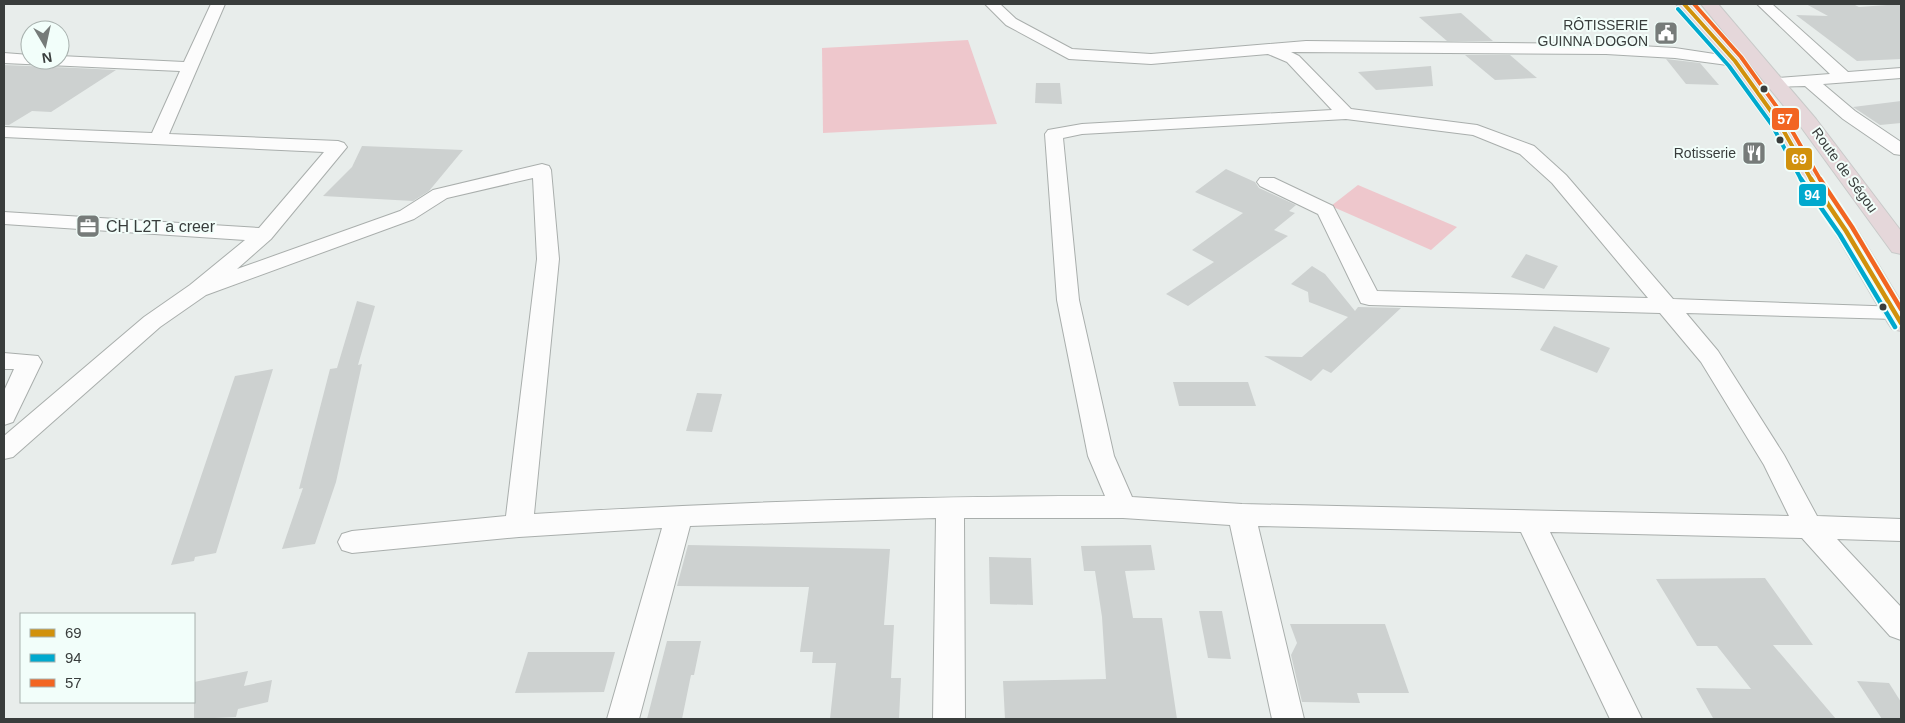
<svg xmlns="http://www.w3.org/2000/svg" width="1905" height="723" font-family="Arial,sans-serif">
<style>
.green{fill:#eec7cc}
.building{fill:#cdd1d0}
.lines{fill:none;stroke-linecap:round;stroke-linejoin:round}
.street-casing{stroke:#a9aeac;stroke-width:2}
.highway-casing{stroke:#c8cac9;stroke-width:2}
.street{fill:#fcfcfc;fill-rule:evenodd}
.highway{fill:#e5d7da;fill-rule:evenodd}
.bus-1-far1-casing{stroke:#f2fefa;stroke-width:6}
.bus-1-casing{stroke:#f2fefa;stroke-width:8}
.bus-2-far1-casing{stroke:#f2fefa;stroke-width:6}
.bus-2-casing{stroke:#f2fefa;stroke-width:8}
.bus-3-far1-casing{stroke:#f2fefa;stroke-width:6}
.bus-3-casing{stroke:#f2fefa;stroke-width:8}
.bus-1-far1{stroke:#d1910c;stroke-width:4}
.bus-1{stroke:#d1910c;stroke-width:4.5}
.bus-2-far1{stroke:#00a9ce;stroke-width:4}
.bus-2{stroke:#00a9ce;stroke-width:4.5}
.bus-3-far1{stroke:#f26522;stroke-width:4}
.bus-3{stroke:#f26522;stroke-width:4.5}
.bus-dot{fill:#393d3c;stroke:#f2fefa;stroke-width:2}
.labels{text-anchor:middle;stroke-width:4;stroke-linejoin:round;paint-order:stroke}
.far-poi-label{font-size:14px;fill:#393d3c;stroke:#f2fefa;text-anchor:end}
.far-street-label{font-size:14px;fill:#393d3c;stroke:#f2fefa}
.poi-label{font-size:16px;fill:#393d3c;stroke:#f2fefa;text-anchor:start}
.line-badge{stroke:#f2fefa;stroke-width:2}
.badge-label{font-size:14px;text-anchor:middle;font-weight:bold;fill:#fff}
</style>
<rect width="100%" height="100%" fill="#e8edeb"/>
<g class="green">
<polygon points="968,40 997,124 823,133 822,48"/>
<polygon points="1358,185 1457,227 1431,250 1331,206"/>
</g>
<g class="building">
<polygon points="1806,4 1853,4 1859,7 1901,4 1901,59 1857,61 1796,15 1828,16"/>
<polygon points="1461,13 1493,41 1447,41 1419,17"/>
<polygon points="1465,55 1510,55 1537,78 1495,80"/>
<polygon points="1666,59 1700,63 1719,85 1686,84"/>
<polygon points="4,65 76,68 116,70 51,112 32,111 9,125 4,125"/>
<polygon points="1431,66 1433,86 1376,90 1358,72"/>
<polygon points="1036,83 1060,83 1062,104 1035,103"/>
<polygon points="1901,101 1901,123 1880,125 1853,107"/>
<polygon points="362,146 463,150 429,191 413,201 323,196 352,167"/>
<polygon points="1226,169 1255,182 1259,188 1296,205 1289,211 1295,213 1274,230 1288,236 1188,306 1166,294 1214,262 1192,250 1243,213 1195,192"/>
<polygon points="1526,254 1558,266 1544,289 1511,277"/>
<polygon points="1312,266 1325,274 1355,311 1358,307 1401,308 1331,373 1323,369 1311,381 1264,356 1302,357 1348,317 1309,302 1308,292 1291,284"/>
<polygon points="357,301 375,306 358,365 362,364 336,482 315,544 282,549 303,488 299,489 330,369 337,368"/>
<polygon points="1554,326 1610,348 1597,373 1540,350"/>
<polygon points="273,369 216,553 195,557 194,561 171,565 235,376"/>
<polygon points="1173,382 1248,382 1256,406 1179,406"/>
<polygon points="697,393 722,394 712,432 686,431"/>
<polygon points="688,545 890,549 884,625 894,625 891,678 901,678 899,719 830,719 836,663 812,663 813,652 800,652 809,587 677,586"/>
<polygon points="1151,545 1155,570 1125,571 1133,618 1162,618 1177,719 1005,719 1003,681 1106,679 1102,617 1095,571 1084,571 1081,546"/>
<polygon points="989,557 1031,558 1033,605 990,604"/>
<polygon points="1765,578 1813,645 1773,645 1836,719 1713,718 1696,688 1751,689 1717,646 1697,646 1656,579"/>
<polygon points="1199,611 1222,611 1231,659 1208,658"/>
<polygon points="1290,624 1385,624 1409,693 1357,693 1360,703 1302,702 1291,655 1297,643"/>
<polygon points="667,641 701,641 694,675 691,675 682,719 647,719"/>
<polygon points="528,652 615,652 604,692 515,693"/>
<polygon points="248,671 244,686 272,680 268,702 238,709 236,717 194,719 194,682"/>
<polygon points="1857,681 1889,683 1901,702 1901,719 1882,719"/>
</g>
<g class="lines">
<g class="street-casing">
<g id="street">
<path d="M211 4H225L169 134 338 141 344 143 347 147 271 239 237 269 400 211 433 190 542 164 549 166 551 170 559 259 534 514C724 502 914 496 1105 496L1088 456 1057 300 1045 134 1048 130 1082 124 1332 110 1287 62 1268 54 1151 64 1069 59 1006 25 985 4H1000L1016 19 1072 49 1151 54 1306 41 1606 44 1675 48 1741 58 1743 61 1735 66 1675 58 1606 54 1291 52 1299 56 1351 109 1477 125 1534 146 1566 175 1673 299 1901 307V317L1895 319 1686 313 1718 351 1784 455 1817 516 1901 519V541L1837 539 1901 607V640L1890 636 1802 538 1550 532 1642 719H1610L1521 532 1258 526 1304 719H1272L1230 525 1123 518H964L965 719H933L936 518 690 526 639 719H607L662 528 519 537 352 553 342 550 338 542 342 534 352 531 506 516 537 259 533 178 447 198 414 219 206 295 160 327 13 457 4 459V436L144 317 190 285 245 240 4 224V212L259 228 324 152 4 137V127L152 133 180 71 4 63V53L30 55V60H60V56L184 62ZM1346 119 1473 135 1520 154 1552 183 1648 298 1377 291 1333 206 1274 178H1260L1257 182 1260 186 1318 214 1361 303 1369 305 1660 313 1701 362 1764 465 1789 516 1242 504 1132 497 1114 456 1079 300 1063 138 1082 134Z"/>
<polygon points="1757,4 1772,4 1848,72 1901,68 1901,78 1823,84 1855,111 1901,142 1901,155 1894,154 1843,119 1805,86 1772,87 1770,83 1772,79 1778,78 1830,74"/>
<polygon points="4,353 38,356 42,362 13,422 4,425 4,391 14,369 4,369"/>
</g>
</g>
<g class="highway-casing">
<g id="highway">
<polygon points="1676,4 1693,4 1742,57 1788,121 1819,175 1858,231 1901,302 1901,331 1892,329 1888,323 1834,231 1797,175 1768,121 1728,65"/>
<polygon points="1701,4 1718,4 1816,119 1901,231 1901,254 1892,252 1801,127"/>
</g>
</g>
<use href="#street" class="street"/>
<use href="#highway" class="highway"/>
<g class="bus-1-far1-casing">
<polyline id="bus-1-far1" points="1684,4 1735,61 1778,121 1812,181"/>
</g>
<g class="bus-1-casing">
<polyline id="bus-1" points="1811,179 1846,231 1901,323"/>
</g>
<g class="bus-2-far1-casing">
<polyline id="bus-2-far1" points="1678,9 1729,66 1772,125 1802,181"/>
</g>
<g class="bus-2-casing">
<polyline id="bus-2" points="1801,179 1840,235 1895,327"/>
</g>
<g class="bus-3-far1-casing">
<polyline id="bus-3-far1" points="1694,4 1741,57 1784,117 1821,181"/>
</g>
<g class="bus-3-casing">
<polyline id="bus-3" points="1820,179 1852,227 1901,309"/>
</g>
<use href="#bus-1-far1" class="bus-1-far1"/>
<use href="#bus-1" class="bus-1"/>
<use href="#bus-2-far1" class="bus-2-far1"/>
<use href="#bus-2" class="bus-2"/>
<use href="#bus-3-far1" class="bus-3-far1"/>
<use href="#bus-3" class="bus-3"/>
</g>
<defs>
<g id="civic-square" transform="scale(1.25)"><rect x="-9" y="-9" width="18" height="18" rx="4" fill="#767b79" stroke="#f2fefa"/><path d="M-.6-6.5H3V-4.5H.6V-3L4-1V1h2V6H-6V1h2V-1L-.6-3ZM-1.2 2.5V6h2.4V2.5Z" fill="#fff"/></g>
<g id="restaurant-square" transform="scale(1.25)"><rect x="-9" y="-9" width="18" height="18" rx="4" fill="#767b79" stroke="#f2fefa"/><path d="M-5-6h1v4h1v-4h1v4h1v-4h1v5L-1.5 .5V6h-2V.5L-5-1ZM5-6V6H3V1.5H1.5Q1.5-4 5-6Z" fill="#fff"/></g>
<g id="office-square" transform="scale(1.25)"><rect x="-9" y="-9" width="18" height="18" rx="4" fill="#767b79" stroke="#f2fefa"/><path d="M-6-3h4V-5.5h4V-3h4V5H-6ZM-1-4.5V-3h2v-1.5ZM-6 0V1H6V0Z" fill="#fff"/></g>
</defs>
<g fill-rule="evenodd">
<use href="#civic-square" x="1666" y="33"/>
<use href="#restaurant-square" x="1754" y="153"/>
<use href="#office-square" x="88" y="226"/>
</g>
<g class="bus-dot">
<circle cx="1764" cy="89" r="4.5"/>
<circle cx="1780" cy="140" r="4.5"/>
<circle cx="1883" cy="307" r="4.5"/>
</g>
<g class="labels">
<g class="far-poi-label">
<text x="1648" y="30">RÔTISSERIE<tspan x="1648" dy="16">GUINNA DOGON</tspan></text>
<text x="1736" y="158">Rotisserie</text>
</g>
<g class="far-street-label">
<text transform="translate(1845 170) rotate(54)" y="5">Route de Ségou</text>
</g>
<g class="poi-label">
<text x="106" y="232">CH L2T a creer</text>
</g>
</g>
<g class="line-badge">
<rect x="1771" y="107" width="29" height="24" rx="5" fill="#f26522"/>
<rect x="1785" y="147" width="28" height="24" rx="5" fill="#d1910c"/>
<rect x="1798" y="183" width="29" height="24" rx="5" fill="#00a9ce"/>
</g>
<g class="badge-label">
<text x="1785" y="124">57</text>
<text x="1799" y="164">69</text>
<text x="1812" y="200">94</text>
</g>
<rect width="1905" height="723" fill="none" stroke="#393d3c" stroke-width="10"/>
<rect x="20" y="613" width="175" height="90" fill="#f2fefa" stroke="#a8b1ae"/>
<rect x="30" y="629" width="25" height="8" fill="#d1910c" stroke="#a8b1ae"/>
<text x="65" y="638" font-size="15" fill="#393d3c">69</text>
<rect x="30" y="654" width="25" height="8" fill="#00a9ce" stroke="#a8b1ae"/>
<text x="65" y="663" font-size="15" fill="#393d3c">94</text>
<rect x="30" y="679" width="25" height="8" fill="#f26522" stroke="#a8b1ae"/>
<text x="65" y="688" font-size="15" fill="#393d3c">57</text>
<g transform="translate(45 45) rotate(171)"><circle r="24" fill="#f2fefa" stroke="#a8b1ae"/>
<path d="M0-4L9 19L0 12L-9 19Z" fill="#767b79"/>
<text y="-8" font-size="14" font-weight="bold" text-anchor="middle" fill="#393d3c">N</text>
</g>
</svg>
